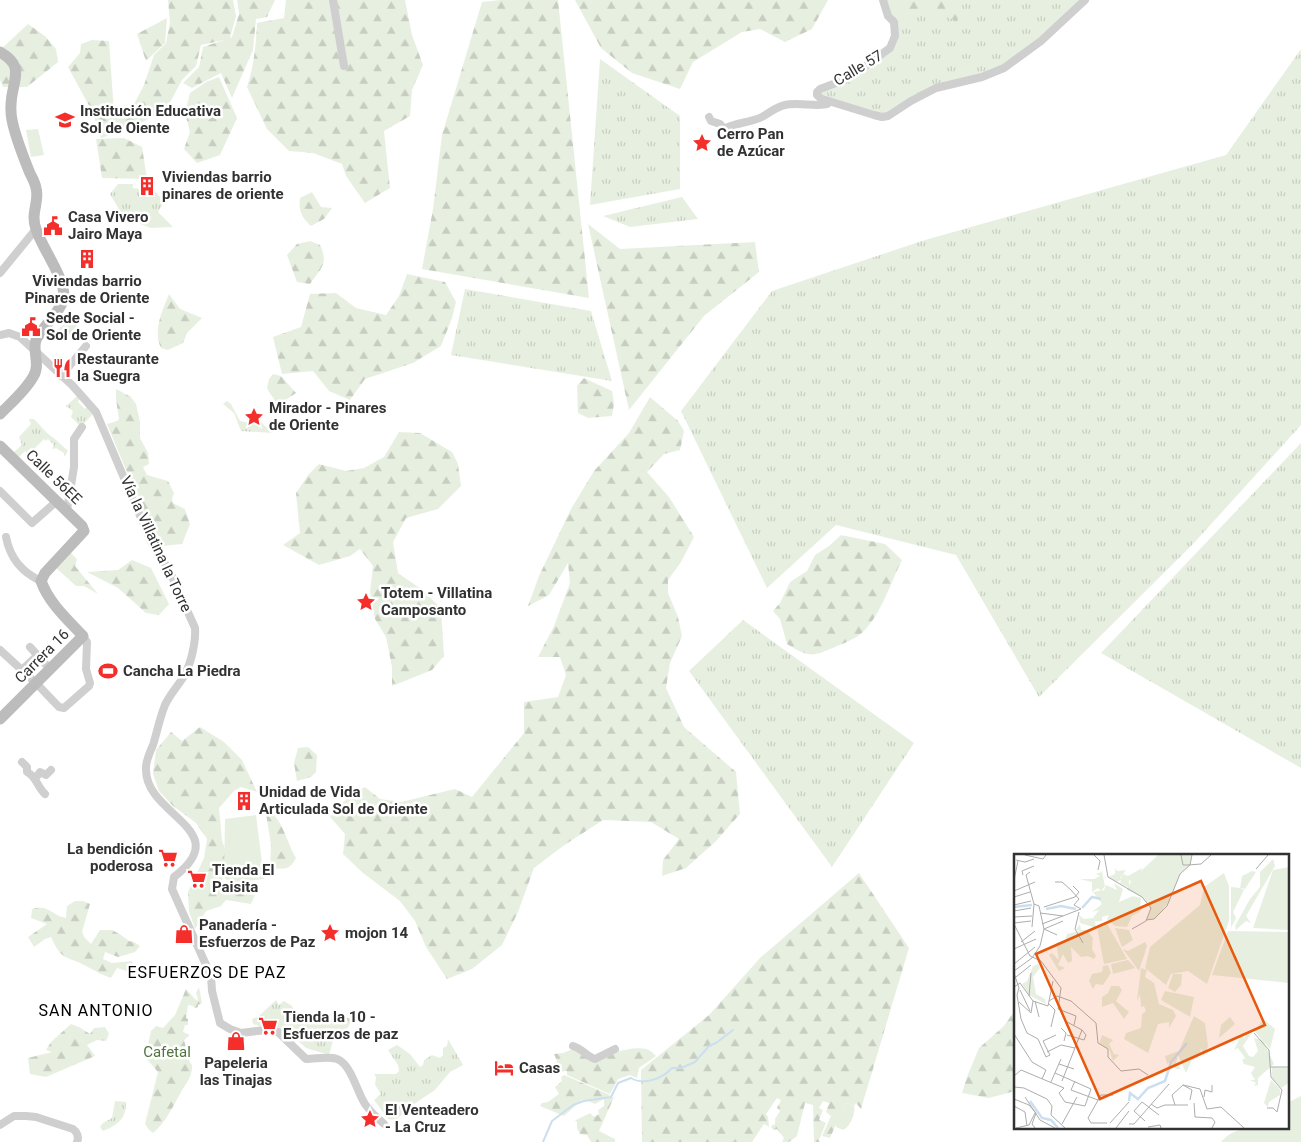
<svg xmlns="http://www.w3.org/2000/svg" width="1301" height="1142" font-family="Roboto,sans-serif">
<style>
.grass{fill:url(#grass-tufts)}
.forest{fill:url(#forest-firs)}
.garden{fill:#e7f0e0}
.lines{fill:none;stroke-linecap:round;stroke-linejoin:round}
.stream{stroke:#ccdff0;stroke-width:2}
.street{stroke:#cfcfcf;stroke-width:8}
.secondary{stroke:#bcbcbc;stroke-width:11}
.labels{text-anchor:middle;stroke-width:5;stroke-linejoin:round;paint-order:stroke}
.street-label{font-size:15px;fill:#323232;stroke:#fff}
.poi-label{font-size:15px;font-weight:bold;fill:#323232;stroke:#fff;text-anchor:start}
.park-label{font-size:15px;fill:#50733b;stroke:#fff}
.neighbourhood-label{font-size:16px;letter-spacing:1px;fill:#000;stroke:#fff}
.inset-river{fill:none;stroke:#ccdff0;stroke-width:2.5}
.inset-road{fill:none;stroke:#adadad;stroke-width:1}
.view{fill:#e8590c;fill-opacity:0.15;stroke:#e8590c;stroke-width:2.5}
.inset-edge{fill:none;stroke:#323232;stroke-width:2.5}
</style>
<defs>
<pattern id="grass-tufts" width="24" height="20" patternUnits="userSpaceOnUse" patternTransform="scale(1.25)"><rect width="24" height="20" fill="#e7f0e0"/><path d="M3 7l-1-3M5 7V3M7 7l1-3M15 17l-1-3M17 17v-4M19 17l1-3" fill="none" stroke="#c7cec1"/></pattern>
<pattern id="forest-firs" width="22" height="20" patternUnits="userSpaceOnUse" patternTransform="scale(1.25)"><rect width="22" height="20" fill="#e7f0e0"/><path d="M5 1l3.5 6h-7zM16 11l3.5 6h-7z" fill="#c7cec1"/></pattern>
</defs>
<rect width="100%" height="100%" fill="#fff"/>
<g class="grass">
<polygon points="883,0 1085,0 1004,68 936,88 888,116 822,99 820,89 877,58 895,36"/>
<polygon points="1301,49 1301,425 1193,544 1039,697 956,555 836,525 767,588 681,411 772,291 925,240 1226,155"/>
<polygon points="600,59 680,116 680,189 590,205"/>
<polygon points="118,184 133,184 133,188 155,191 160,197 166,199 158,212 173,227 151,228 124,218 110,194"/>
<polygon points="682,197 698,219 630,227 603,216"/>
<polygon points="465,289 591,311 612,381 451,355"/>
<polygon points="74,316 80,321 72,332 72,336 69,335 65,341 56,331"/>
<polygon points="77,396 80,398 78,402 85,409 87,406 93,414 81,427 71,417 73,411 66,406"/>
<polygon points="227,401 231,404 240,421 250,423 254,415 272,433 241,431 234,413 223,404"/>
<polygon points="30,419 34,419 47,433 55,439 68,451 64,457 64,453 56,448 54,449 52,448 54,445 48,439 46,441 44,439 29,454 25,451 19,457 14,452 22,445 19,437 31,424 29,420"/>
<polygon points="1301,443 1301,768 1101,653"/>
<polygon points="743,620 914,743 832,867 689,671"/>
<polygon points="276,1000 279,1005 284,1001 292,1006 299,1020 304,1019 308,1013 320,1012 354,1019 349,1025 340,1041 333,1041 329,1055 306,1048 292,1035 278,1029 265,1028 253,1024 252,1019 259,1016"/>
<polygon points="448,1039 463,1065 450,1072 435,1090 411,1106 396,1120 388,1119 374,1100 381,1094 375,1085 376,1077 374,1074 396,1074 399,1071 398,1065 388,1050 397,1045 410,1054 420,1067 423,1065 424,1060 432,1055 440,1058 443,1055 443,1048 447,1046"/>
<path d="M115 1101 126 1102C127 1119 116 1126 103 1131L100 1127 103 1123 112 1118Z"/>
</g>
<g class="forest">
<polygon points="168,0 233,0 236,16 230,38 232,37 239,14 237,0 275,0 267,17 256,19 253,50 232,98 221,73 192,88 183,83 199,67 203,47 224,40 201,45 196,66 182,80 167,108 134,127 101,138 93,113 68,67 80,53 81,44 92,40 109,41 114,113 132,108 144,85 154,55 166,43 170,22"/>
<path d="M286 0H405L412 35 423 65 412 90 410 116 384 131 390 188 365 203 346 176 342 164 313 153 289 151 267 129 247 87C254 66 256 45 257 23L284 18Z"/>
<polygon points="501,0 558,0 589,298 422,269 433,209 442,135 482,2"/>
<polygon points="575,0 828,0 812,29 785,42 760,29 742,32 693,62 680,89 632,73 601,48"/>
<polygon points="900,0 964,0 957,22 937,11 910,19 904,13"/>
<polygon points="167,18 165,43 146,61 137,34"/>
<polygon points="28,24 45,36 56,49 58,62 27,87 3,87 0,80 0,50"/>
<polygon points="219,77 237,118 220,155 197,163 184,149 190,132 185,113 190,93 206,82"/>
<polygon points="124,138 142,147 147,179 102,178 96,139"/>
<path d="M312 192 321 207 332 208 324 219 311 226C302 218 298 210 300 198Z"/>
<polygon points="588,224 620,249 755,242 759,272 704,316 629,410"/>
<path d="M310 241 320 245C329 264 321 268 310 284L297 282 287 255 297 244Z"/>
<polygon points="407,274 445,282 456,302 452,318 441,346 413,363 365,379 350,400 329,391 313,371 282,374 273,337 301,327 310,294 336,293 356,308 386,315 399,296"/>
<path d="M169 294 180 309 202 318 187 333 183 343 168 350 161 348C153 329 162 312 169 294Z"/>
<polygon points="273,374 281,376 296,393 284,401 275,401 267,388 269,379"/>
<polygon points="584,378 612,391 614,403 612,416 588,418 578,413 577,386"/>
<polygon points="116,389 131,397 136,404 140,422 140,438 148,453 149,464 143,467 147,475 168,481 174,493 172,499 173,503 185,509 190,524 182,544 162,546 153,537 139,499 136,487 126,470 107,424 117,421 119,419 116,399"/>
<polygon points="650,397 678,421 684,431 680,450 664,454 647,472 669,497 694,537 681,562 668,580 668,593 678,617 682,636 670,663 666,688 684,727 736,772 740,814 715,842 686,868 662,876 663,860 679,839 651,822 603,820 563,846 534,868 518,912 502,945 472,969 447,979 426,947 415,921 400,901 363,873 343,854 345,834 330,817 350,795 365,787 380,799 401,802 455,789 472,797 524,733 524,702 558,697 566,675 560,657 538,657 554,626 570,583 568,563 549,595 528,606 539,576 571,509 594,471 629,433"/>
<polygon points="399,432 420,433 452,452 458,464 461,486 438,509 406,518 393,542 398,573 421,589 441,608 444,656 432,670 392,686 392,667 386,637 375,619 370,592 373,566 360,549 350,556 319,565 283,545 300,533 296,493 309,474 319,464 346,471 364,468 384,457"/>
<path d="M841 535 885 544 902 560C891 582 881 614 864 631 857 638 845 643 837 646 812 657 810 658 787 644L780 619 773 611 780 603 790 582 807 571 815 555 829 546Z"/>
<polygon points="70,552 77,559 75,566 98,594 84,586 76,586 55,567"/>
<polygon points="132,560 151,568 169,604 159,615 146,613 118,588 87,572 118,570"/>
<polygon points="200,727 224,742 242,760 257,792 241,787 234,791 219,808 222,840 226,852 221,890 255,895 251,904 226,900 221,906 206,911 195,929 189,911 188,892 204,858 207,839 196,823 173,806 159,791 153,774 156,750 171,732 182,741"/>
<polygon points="308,747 317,755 316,772 311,777 297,781 294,763 298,748"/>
<path d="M265 807C284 820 285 839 296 858 289 871 284 869 270 868L271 845Z"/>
<polygon points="859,873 909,948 861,1109 856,1103 854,1106 848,1103 845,1104 830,1138 822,1136 831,1116 826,1112 829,1103 823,1101 819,1108 823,1110 819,1120 826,1123 819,1140 820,1142 814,1142 813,1105 805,1103 797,1136 789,1142 782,1142 784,1138 777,1129 773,1130 771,1126 775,1124 775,1119 780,1111 777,1108 781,1100 777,1098 766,1114 768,1117 769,1127 764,1124 752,1142 642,1142 641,1070 709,1015 761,957"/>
<path d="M75 901H83L90 904 82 932 85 938 91 944 100 930H112L121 935 129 941 134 942 140 946 135 952 118 957 105 952 103 959 112 963 132 961 136 974 117 968 111 978C102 975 95 971 86 966 66 955 62 962 51 937L45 939 34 947 28 937 47 924 31 918 32 909C49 904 51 915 66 918L67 906Z"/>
<path d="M199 987 202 1003 198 1005V1007L195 1008 193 1006 188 1005 186 1018 188 1019V1025H185L183 1032 190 1035 184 1040 190 1063 192 1065C193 1077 185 1084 180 1094 172 1108 166 1122 153 1133L149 1130 145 1124 158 1072 145 1057 151 1031 156 1026 163 1028 175 1015 186 989 197 1001 198 999 196 993Z"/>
<polygon points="1015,1010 1015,1091 989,1098 962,1093 967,1077 979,1048 1004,1026"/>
<polygon points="71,1024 79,1027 90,1034 94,1028 105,1027 109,1034 106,1041 97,1040 87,1045 95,1056 46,1077 30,1074 28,1058 52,1052 46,1050 51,1042"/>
<path d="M573 1049 590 1060C603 1056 632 1045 646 1049 650 1050 653 1053 656 1056L639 1068 637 1078 630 1075 618 1079 610 1094 567 1075V1071L559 1072V1066L554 1064 557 1061 554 1054 563 1053Z"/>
<polygon points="564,1075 610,1095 607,1098 614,1097 599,1131 615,1139 615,1142 591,1142 587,1135 580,1134 577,1128 577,1122 575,1121 576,1120 590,1113 594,1117 599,1114 598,1110 604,1106 604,1099 595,1104 586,1100 582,1100 564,1116 540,1106 542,1103 548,1102 559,1094 555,1087 562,1081 561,1077"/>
</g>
<g class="garden">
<polygon points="38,129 44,155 31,157 26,130"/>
<polygon points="256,815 264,879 233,883 224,878 225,819"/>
<path d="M1301 1096V1142H1221C1236 1123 1266 1128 1287 1128V1103Z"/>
<path d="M848 1103 854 1106C856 1113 850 1127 843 1130L836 1127 835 1124 845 1104Z"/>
</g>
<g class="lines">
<path class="stream" d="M543 1142 552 1121 573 1105 584 1101 611 1097 618 1083 631 1078C644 1086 663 1078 672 1068H681L695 1062 709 1046 716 1043 733 1030"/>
<g class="street">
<polyline points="333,0 344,66"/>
<polyline points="822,99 874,115 882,117 888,116 911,101 936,88 982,77 1004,68 1041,41 1085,0"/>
<path d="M709 117 711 121 720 124 724 129C735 123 746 123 757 119 767 116 774 107 785 105 797 102 818 107 827 104L817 95V92L820 89 844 80 857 72 890 48 895 36 894 22 888 16 883 0"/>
<polyline points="0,273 36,229"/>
<path d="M0 335 9 333 20 337 72 385 96 412 144 525 152 544 169 570 195 628C196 642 191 664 184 676 178 686 170 694 165 705 160 717 157 732 153 745 150 752 145 762 146 770 146 816 236 830 174 877L172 889 211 976 212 991 220 1023 230 1029 241 1033 265 1030 278 1032 306 1059C316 1059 328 1056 337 1059 351 1064 357 1092 365 1104 370 1112 378 1118 384 1124"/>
<polyline points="61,376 86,346"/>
<polyline points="0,491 32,523 57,501"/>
<polyline points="67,510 74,467 74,439 82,427"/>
<path d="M6 537C10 558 21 572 41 581"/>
<polyline points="30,647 50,669"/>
<polyline points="0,650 36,683 59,707 64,708 89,686 90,683 86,669 87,642 83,636"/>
<polyline points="22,670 38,655"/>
<path d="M22 762 27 767V772C37 777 37 787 45 794"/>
<polyline points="35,779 40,772 46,775 51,770"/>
<path d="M573 1046C583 1049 586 1056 595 1059L615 1049"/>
<path d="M0 1125 14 1116H26L36 1117 73 1129C78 1133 79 1137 77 1142"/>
</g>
<g class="secondary">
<path d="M0 52C19 63 17 71 13 90 11 98 10 111 12 120 15 136 23 156 29 171 31 176 35 182 36 188 40 202 30 212 36 229 42 248 63 275 64 295 64 309 42 327 36 340 32 351 41 365 33 377 25 391 12 402 0 414"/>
<path d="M0 446 82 526 84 531 45 573 41 581C49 603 67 619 83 636L0 719"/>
</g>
</g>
<defs>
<g id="school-bare" transform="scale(1.5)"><path d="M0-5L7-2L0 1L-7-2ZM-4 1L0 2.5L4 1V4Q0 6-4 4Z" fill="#f32e2b" stroke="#fff" stroke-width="2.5" paint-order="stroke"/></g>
<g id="sight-bare" transform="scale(1.5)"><path d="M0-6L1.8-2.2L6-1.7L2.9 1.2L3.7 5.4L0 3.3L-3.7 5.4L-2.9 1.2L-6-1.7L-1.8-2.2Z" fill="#f32e2b" stroke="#fff" stroke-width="2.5" paint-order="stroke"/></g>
<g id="building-bare" transform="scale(1.5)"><path d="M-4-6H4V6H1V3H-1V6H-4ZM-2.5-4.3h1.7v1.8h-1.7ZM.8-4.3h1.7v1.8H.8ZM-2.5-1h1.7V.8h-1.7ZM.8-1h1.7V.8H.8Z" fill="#f32e2b" stroke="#fff" stroke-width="2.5" paint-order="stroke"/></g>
<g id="civic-bare" transform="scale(1.5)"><path d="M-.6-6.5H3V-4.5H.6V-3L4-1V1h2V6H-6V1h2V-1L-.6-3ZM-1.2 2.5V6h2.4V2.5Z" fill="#f32e2b" stroke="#fff" stroke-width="2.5" paint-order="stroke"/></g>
<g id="restaurant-bare" transform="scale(1.5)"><path d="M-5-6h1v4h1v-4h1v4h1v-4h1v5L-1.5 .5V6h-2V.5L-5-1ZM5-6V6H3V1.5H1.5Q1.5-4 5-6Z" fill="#f32e2b" stroke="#fff" stroke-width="2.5" paint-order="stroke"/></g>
<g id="stadium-bare" transform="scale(1.5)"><path d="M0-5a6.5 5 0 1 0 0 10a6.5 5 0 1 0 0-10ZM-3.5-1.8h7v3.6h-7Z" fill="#f32e2b" stroke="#fff" stroke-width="2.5" paint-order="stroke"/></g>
<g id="supermarket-bare" transform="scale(1.5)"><path d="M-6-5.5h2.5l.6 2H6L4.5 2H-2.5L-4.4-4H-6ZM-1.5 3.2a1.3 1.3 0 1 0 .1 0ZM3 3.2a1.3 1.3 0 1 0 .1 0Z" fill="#f32e2b" stroke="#fff" stroke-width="2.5" paint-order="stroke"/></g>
<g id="shop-bare" transform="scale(1.5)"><path d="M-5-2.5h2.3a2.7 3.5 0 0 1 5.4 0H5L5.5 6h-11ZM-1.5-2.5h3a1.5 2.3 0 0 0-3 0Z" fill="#f32e2b" stroke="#fff" stroke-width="2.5" paint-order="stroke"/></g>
<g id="hotel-bare" transform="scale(1.5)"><path d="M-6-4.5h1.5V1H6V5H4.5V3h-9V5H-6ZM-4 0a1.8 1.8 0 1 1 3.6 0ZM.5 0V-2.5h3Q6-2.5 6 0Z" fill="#f32e2b" stroke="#fff" stroke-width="2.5" paint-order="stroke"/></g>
</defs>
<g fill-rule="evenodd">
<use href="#school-bare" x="65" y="120"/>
<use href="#sight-bare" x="702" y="143"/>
<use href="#building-bare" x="147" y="186"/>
<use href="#civic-bare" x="53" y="226"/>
<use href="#building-bare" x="87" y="259"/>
<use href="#civic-bare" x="31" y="327"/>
<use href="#restaurant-bare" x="62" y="368"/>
<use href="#sight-bare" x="254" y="417"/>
<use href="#sight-bare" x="366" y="602"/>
<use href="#stadium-bare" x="108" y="671"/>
<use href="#building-bare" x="244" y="801"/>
<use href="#supermarket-bare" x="168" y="858"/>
<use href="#supermarket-bare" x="197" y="879"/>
<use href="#sight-bare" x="330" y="933"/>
<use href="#shop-bare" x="184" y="934"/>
<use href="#supermarket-bare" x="268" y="1026"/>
<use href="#shop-bare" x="236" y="1041"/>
<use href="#hotel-bare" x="504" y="1068"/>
<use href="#sight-bare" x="370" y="1119"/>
</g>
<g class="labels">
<g class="street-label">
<text transform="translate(858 68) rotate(-31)" y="5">Calle 57</text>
<text transform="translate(54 477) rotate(44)" y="5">Calle 56EE</text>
<text transform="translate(156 544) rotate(65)" y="5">Vía la Villatina la Torre</text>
<text transform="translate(42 656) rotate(-45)" y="5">Carrera 16</text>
</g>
<g class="poi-label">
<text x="80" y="116">Institución Educativa<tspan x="80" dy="17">Sol de Oiente</tspan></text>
<text x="717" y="139">Cerro Pan<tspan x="717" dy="17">de Azúcar</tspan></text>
<text x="162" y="182">Viviendas barrio<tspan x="162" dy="17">pinares de oriente</tspan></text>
<text x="68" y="222">Casa Vivero<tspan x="68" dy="17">Jairo Maya</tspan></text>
<text x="87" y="286" text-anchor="middle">Viviendas barrio<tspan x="87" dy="17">Pinares de Oriente</tspan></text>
<text x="46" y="323">Sede Social -<tspan x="46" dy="17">Sol de Oriente</tspan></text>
<text x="77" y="364">Restaurante<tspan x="77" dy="17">la Suegra</tspan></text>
<text x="269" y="413">Mirador - Pinares<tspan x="269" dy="17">de Oriente</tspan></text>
<text x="381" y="598">Totem - Villatina<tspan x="381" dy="17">Camposanto</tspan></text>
<text x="123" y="676">Cancha La Piedra</text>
<text x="259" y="797">Unidad de Vida<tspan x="259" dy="17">Articulada Sol de Oriente</tspan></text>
<text x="153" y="854" text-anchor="end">La bendición<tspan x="153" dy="17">poderosa</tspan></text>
<text x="212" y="875">Tienda El<tspan x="212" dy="17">Paisita</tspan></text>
<text x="199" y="930">Panadería -<tspan x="199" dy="17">Esfuerzos de Paz</tspan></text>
<text x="345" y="938">mojon 14</text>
<text x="283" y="1022">Tienda la 10 -<tspan x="283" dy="17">Esfuerzos de paz</tspan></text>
<text x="236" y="1068" text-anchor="middle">Papeleria<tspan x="236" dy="17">las Tinajas</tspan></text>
<text x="519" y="1073">Casas</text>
<text x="385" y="1115">El Venteadero<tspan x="385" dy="17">- La Cruz</tspan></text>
</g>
<g class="park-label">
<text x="167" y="1057">Cafetal</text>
</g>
<g class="neighbourhood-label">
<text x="207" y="978">ESFUERZOS DE PAZ</text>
<text x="96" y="1016">SAN ANTONIO</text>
</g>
</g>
<g transform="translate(1014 854)">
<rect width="275" height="275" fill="#fff"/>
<path d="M144 1H178L176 11 166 20 156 46 141 65 132 66 137 56 128 43 113 36 117 27 107 24 109 20 114 22 128 14 127 17ZM275 13V76L239 74 259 16ZM88 18 91 32 87 37 84 34 78 38V28L66 25H80L86 22 82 20ZM210 19 215 32V67L193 130 174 117 157 120 152 131 131 114 136 93 186 51 190 33ZM101 74 115 76 119 86 108 93ZM214 77 275 78V129L198 121ZM114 106 121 114 99 120 97 110ZM24 110 26 114 19 123 22 140 31 145 32 150 15 141 8 130 13 127 19 112ZM151 137 180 143 176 163 147 146Z" fill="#e7f0e0"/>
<path d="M259 5 261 12 232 62 237 69 232 67 222 76 221 72 236 45 246 33V18ZM101 14 103 17 112 16 106 24 115 25V34L106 29 107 26 103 28 94 23 101 20ZM238 17 242 18 231 35 226 34 230 36 219 58 222 64 217 74V33L226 34 228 22ZM124 22 140 29 137 39 131 40V36L124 31ZM100 29 109 35 105 48 119 42 127 44 126 58 118 62 113 73 101 72 93 65 95 61 88 63V67H81L82 74 66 69 65 61 70 65 79 64 85 56 78 58 88 50 79 38 90 36 92 31 103 36ZM92 68 113 105 90 110 83 73ZM66 70 67 76H73L79 84 78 95 82 102 80 105 74 102 67 103 57 93 58 107 54 109 49 100 44 111 51 114 45 117 35 101 38 99 45 106 42 89 51 86 53 80 66 77 62 76ZM131 88 133 92 125 117 109 95 114 97ZM94 111 97 119 89 131 82 130 79 135 75 127 78 120 88 118 89 112ZM127 114 133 116 131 123 140 129 145 150 159 156 162 162 155 174V168L144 170 134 199 110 185 112 179 127 174 128 160 132 157 130 152 127 153 126 140 123 147ZM159 120H168L167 131 161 138 154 134ZM97 132H105L108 136 102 147 115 158 110 165 99 149 88 153V143L94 139ZM180 162 191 169 194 192 190 202 187 194 186 201 182 200 184 204 178 206 172 219 164 201 162 209 167 215H162L158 210 160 206 153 210 151 202 165 197ZM216 163 221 170 205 184 207 171ZM228 179 230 185 233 179 237 180 229 192 235 202 239 203 244 197 240 184 249 186 260 210 244 224V231L240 232 242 229 236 226H241L237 219 241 213 230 210 228 206 231 204 224 194 220 196ZM88 181 99 186 95 190 100 200 105 201 99 207 95 195 85 190Z" fill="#e7f0e0"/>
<path d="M249 165 261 175 256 195 241 178ZM258 213 275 214V229L267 234 258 224ZM257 226 266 235V241L255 248 254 253 250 249Z" fill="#e7f0e0"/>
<path class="inset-river" d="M0 53 18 51M68 54 78 43 87 45M32 55 47 52 62 55M16 247 28 264 37 266 44 274M115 247 116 239 124 245 134 234 151 227 157 208 173 189"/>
<path class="inset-road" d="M11 1 29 5 32 1M80 1 86 7 84 16M90 1 94 23 128 43 137 54 132 67 118 75M167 1 169 11H174L187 10 197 1M2 6 11 8 20 5M242 15 254 1M16 18 12 21 20 50M9 21 8 17 20 12M0 26 4 7M0 37 21 28M0 43 16 38M0 51 17 47M30 53 61 43 65 38 59 32M0 57 17 54M65 58 61 75 69 89M26 59 49 62M0 63 18 62M132 66 140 65 153 52 166 20 176 11 178 1M0 69 17 67M0 70 16 102 27 107 47 134 44 155 62 162 60 171M28 70 67 55 60 51 65 45 57 36 48 28H41M18 73 20 50 25 52 30 75 43 81M7 88 21 77M0 95 22 85M18 104 26 92 30 75 49 67M0 110 21 93M0 117 18 104M0 119 5 134 3 141 7 165 13 179M2 123 17 111M0 133 6 129 19 147 17 159M6 136 16 157M15 142 17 119M19 147 34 152 39 127M21 147 25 163M35 147 43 142 57 147 82 169 84 189 94 195V203L107 217 125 215 134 221M5 148 17 159M34 149 41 156 37 173M53 168 68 176M47 174 52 179 50 187M13 179 24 185 32 203 36 201 29 187 42 181M240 179 255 196 257 223 268 236 263 258 259 254H253M0 180 18 208 32 216 28 225M53 181 70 186 72 181 68 176M33 198 47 191 61 194M45 210 60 215M256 213H275M41 219 77 235M0 222 7 216 50 234M48 227 68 176M61 227 57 236 84 246M37 228 47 205M169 231 186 235 193 255 207 253 230 274M169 231 178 236 176 246M0 233 10 234 33 245 38 252 37 261 51 274M50 234 45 239 51 248M11 243 26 266 41 274M190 243 191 236 198 238V231M0 245 15 251 22 259 18 270 21 274M51 248 71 252 77 235M180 249 181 263 198 264 201 268 198 274M137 250 143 254 151 251H174M161 251 158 241 169 231M0 252 11 258 13 272M131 267 120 257 128 248 145 261M93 269H77L74 264 87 241H99M96 269 115 248M48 270 63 243M115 270H120L155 230M134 273 146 271 147 274M2 274 15 271 21 259M102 274 115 257"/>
<path class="view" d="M187 27 251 171 86 245 22 100Z"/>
<rect width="275" height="275" class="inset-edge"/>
</g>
</svg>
